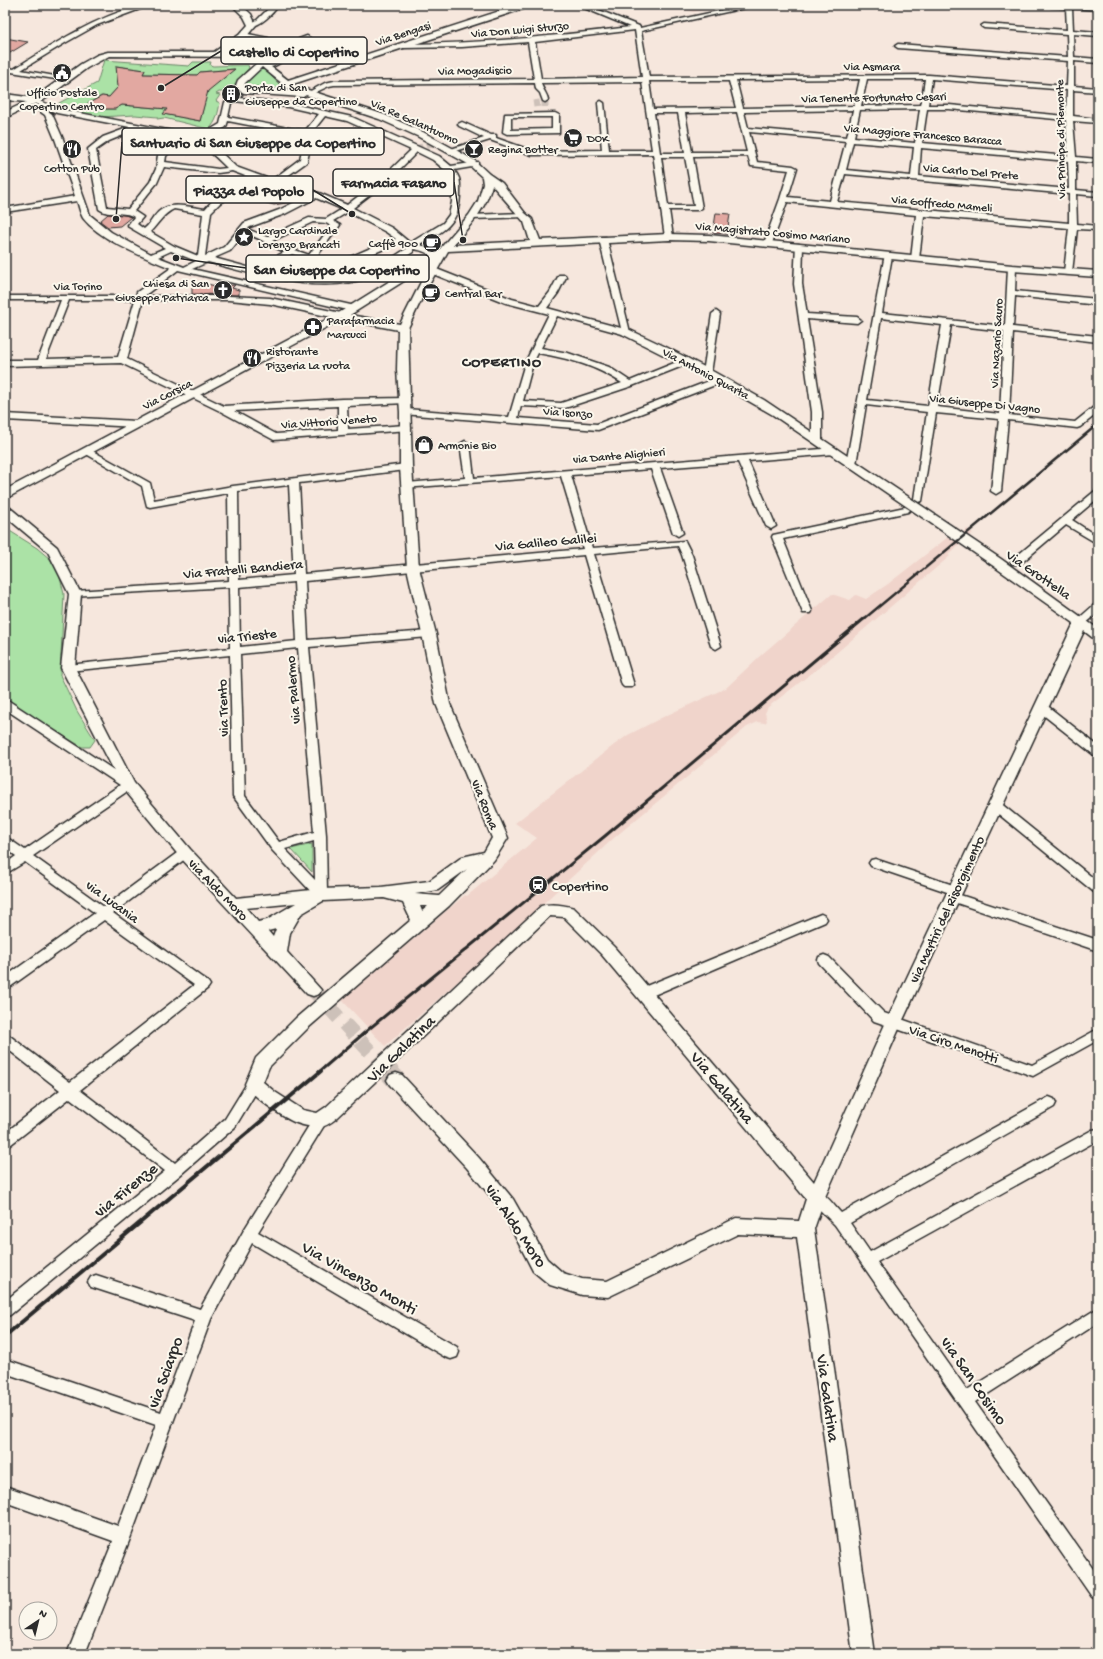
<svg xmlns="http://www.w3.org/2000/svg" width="1103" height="1659" font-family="'Gochi Hand',sans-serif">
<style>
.built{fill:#f0d4cb}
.green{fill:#abe2a6;stroke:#6b8668;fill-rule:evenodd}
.building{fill:#e2a8a1;stroke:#2b2b2b}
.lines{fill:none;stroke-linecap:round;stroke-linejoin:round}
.minor-tunnel{stroke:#cdc1b9;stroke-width:7;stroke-dasharray:7 3.5;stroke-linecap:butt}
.tertiary-tunnel-far1{stroke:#cdc1b9;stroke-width:15;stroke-dasharray:15 8;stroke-linecap:butt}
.tertiary-tunnel{stroke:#cdc1b9;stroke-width:20;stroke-dasharray:20 10;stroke-linecap:butt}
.minor-casing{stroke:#2b2b2b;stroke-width:3}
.tertiary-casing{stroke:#2b2b2b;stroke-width:3}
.minor{fill:#fbf7ec;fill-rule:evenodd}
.tertiary{fill:#fbf7ec;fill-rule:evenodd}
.rail-far2{stroke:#2b2b2b;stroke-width:2.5}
.rail-far1{stroke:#2b2b2b;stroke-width:3}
.rail{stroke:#2b2b2b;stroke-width:4}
.labels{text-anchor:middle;stroke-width:4;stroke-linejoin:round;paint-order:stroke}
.far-street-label{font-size:12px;fill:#2b2b2b;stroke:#fbf7ec}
.far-poi-label{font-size:12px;fill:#2b2b2b;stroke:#fbf7ec;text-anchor:start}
.street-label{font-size:14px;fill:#2b2b2b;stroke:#fbf7ec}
.poi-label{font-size:14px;fill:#2b2b2b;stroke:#fbf7ec;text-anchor:start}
.far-district-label{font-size:15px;font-weight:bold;letter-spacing:1px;fill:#2b2b2b;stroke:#fbf7ec}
.near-street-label{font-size:17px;fill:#2b2b2b;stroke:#fbf7ec}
.leader{fill:none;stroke:#2b2b2b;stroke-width:1.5}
.callout-dot{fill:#2b2b2b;stroke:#fbf7ec;stroke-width:1.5}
.callout{fill:#fbf7ec;stroke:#2b2b2b;stroke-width:1.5}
.callout-label{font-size:15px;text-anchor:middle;font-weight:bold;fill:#2b2b2b}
</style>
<rect width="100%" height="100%" fill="#f6e7dd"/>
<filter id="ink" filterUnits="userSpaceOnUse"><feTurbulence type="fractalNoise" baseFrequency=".025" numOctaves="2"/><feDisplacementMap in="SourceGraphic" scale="8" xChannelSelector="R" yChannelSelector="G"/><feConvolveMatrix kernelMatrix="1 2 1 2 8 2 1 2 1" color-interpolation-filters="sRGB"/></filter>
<g filter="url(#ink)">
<g class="built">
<polygon points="675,5 729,5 693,12"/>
<polygon points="967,529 973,533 948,555 950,556 821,666 768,707 765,713 767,721 765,723 758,722 747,727 615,837 472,969 385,1046 342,1000 465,895 467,896 537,838 515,823 614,745 628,735 663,717 726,688 761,655 832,594 850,600 856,595 866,599 888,584 948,537 954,540"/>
</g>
<g class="green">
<polygon points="248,37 262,39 267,50 267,55 261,56 247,43"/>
<path d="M104 60 189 66 193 62H211L210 65 213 66 248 65 249 68C238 78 235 94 219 92L216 94 220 95 216 101 220 103C218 112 217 122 209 129L164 118 157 119V117L135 115 100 117 56 108 59 103 97 83ZM116 66 145 70 143 74 197 75 200 72 234 69 221 80H210L200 121 164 114 167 109 122 105 115 109H79L101 96 109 97 126 78Z"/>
<polygon points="261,68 263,68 285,90 283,91 247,88 244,87 244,85"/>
<polygon points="5,528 37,548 50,559 59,574 64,594 60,675 77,711 95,740 90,747 82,747 5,700"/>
<polygon points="312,844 312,872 291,849"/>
</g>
<g class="building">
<polygon points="5,38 28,42 5,56"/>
<polygon points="116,66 145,70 143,74 197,75 200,72 235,69 208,91 200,121 163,114 167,109 122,105 115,109 78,109 102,96 109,97 118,87"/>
<polygon points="249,186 271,192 274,191 300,198 292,202 274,205 259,201 256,202 233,196"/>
<polygon points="716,213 730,214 727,234 713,233"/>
<polygon points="108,214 125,215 131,217 120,226 108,227 100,221"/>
<polygon points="207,284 216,286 235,285 232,288 239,290 239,295 192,294 192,287 204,286"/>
</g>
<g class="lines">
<g class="minor-tunnel">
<polyline points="536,100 537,107"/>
<polyline points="545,100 545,107"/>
<polyline points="416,149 437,142"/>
</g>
<polyline class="tertiary-tunnel-far1" points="313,990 389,1072"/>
<polyline class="tertiary-tunnel" points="388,1071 396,1080"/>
<g class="minor-casing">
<g id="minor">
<path d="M141 5H151L97 25 65 43 21 70 66 78 69 80 68 81 5 71V67L14 69C55 43 94 18 141 5Z"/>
<path d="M272 5H279C273 13 260 27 250 26V24L257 20Z"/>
<path d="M577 5H586L639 26 640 28 746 5H758L641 31 649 77 929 75 1067 86 1068 61 898 48 895 46 898 44 1068 57 1067 34 984 28 981 26 984 24 1067 30 1066 8 1051 7 1048 5 1098 6V10L1072 8 1073 30 1098 32V36L1073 34 1074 57 1098 59V63L1074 61V86L1098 88V92L1073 90V116L1098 119V123L1073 121 1076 157 1098 159V163L1076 161V190L1098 192V196L1076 194 1077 224 1098 226V230L1077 229 1072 272 1068 274 1064 272 1069 228 924 216 919 259 915 261 911 259 916 215 787 202 772 243 768 245 764 243 780 199 789 170 751 166 748 156 693 157 702 208 698 210H669L673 237 669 239 665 237 653 154 532 155 490 140 452 152 448 150 484 138 459 126 458 124 462 122 491 135H496V138L533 151 602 150 598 103 601 101 604 103 609 150H652L642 82 541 83C542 89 547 93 548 100L545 102 543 101 540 93 536 89 535 83 334 85 329 86 310 95 305 94 325 83 334 81 534 79 528 42 462 47 404 48 401 46 404 44C480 44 555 36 630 27ZM635 30 642 77 541 79 535 42ZM860 79 854 106 743 108 736 80ZM867 79H925L921 105 861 106ZM932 79 1067 90 1066 116 949 105H928ZM649 81H729L736 108 653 109ZM920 109 915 143 854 137 860 110ZM927 109H949L1066 120 1068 156 922 143ZM853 110 847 137 748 128 744 112ZM737 112 747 152H692L685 113ZM654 113H678L685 153H660ZM749 132 846 141 830 201 788 197 797 168 793 166 757 162ZM853 142 914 147 911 176 846 170ZM921 148 1068 161 1069 189 919 176ZM661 157H685L694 206H668ZM845 174 1069 194V223L837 202Z"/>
<polygon points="243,33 268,38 269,43 273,48 269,57 255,59 255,57 264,55 267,48 263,40 241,36 241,34"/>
<path d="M307 36 310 38C308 40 305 41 302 42 291 51 280 70 264 67V65L279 58 299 39Z"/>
<path d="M239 93 242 95 240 98 288 103 352 117 439 156 451 166 478 162V166L454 170C461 179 460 182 460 193 460 224 443 232 418 245 427 246 438 250 442 259L441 261H435C431 253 422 250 413 249V252C400 260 388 270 373 276 323 296 257 275 208 262L192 269 355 306 356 308 352 311 178 270 144 296H229L270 298 341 313 345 316 341 319 270 304 229 300H143L127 359 224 406 342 399 408 398 410 400 408 402 405 403 347 406 348 429 406 425 409 426 411 428 409 430 274 440 220 411 121 363 5 366V360H38L61 300H5V296H136L137 292 171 268C144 257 101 241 83 218 80 213 79 206 77 201L5 212V208L75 196 55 139 45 115 35 108 41 106 33 102V100H37L59 109 183 133 198 137 220 124 225 102ZM234 101 288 107 319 114 305 131 228 117 231 103ZM42 107 57 113 130 127 103 137 88 149 99 209C109 217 124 210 134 217L128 225 129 227 165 248 151 254 111 232 90 215 63 139 52 114ZM325 116 347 121 411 150 383 177 347 205 319 193 279 182 307 162 313 131ZM228 121 305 136 300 159 272 180 236 167 212 144 204 140 226 127ZM138 129 178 136 158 155 156 169 150 182 128 209 107 207 96 150 109 141ZM184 138C203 144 213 154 227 168L218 169 165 162 166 156ZM417 152 433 160 446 171 452 178V202L449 215 443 223 410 243 392 228 353 208 388 181ZM164 167 218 173 232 171 248 177 214 199 205 209C188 207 166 199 154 217 151 221 149 225 144 229L137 224 143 217 134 211 157 183ZM255 180 309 195 279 210 244 223 224 247 205 256 211 212 220 203ZM316 198 342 209 326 219 309 218 267 237 247 229 250 227 285 214ZM174 209 203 214 198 256 174 246 150 232C158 224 163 214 174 209ZM348 212 386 232 396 239 380 244 341 261V265H347L386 248 401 243 408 248C395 255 383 266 369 272 336 286 293 278 260 270L292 254 311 260H314L340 225 333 221ZM313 222 326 223 331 226 309 255 281 245 272 241ZM244 234C259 236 271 247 285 252L251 268 214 258 230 251ZM171 251 196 261 184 267 158 257ZM69 300H135L118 357 46 359ZM338 406V430L276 434 234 411Z"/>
<path d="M555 113 559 115V133L507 134 503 132 505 114ZM511 117H552V129L511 130Z"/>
<polygon points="522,213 525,213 525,217 472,219 468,217 472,215"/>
<path d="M600 237H606L607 239 630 332 626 335 557 316 541 348 568 353 609 367 630 381 684 359 687 358 691 361 690 363 632 386 565 408 521 406 518 418 597 424 717 378H723L724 380 723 382 598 430 403 414 401 412 406 409 509 417 525 363 549 314 506 303 428 272 420 267V263H426L434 268 512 299 539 306 550 292 559 275H565L566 277 558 293 547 308 621 328 599 239ZM538 353C571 359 594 365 622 383L561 403 523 401 533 363Z"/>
<polygon points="796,244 799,244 803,246 802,284 807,314 857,317 861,320 857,323 807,319 822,412 822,439 817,442 812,439 812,412 794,284"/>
<path d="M885 254H888L892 256 882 313 1005 326 1008 268 1012 266 1016 268 1015 291 1098 299V305L1015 296 1013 327 1098 336V342L1013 332 1009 415 1075 422 1095 406 1098 405V413L1080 427 1077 428 1008 420 1001 491 996 494 991 491 999 419 936 413 922 501 919 502 914 499 927 412 866 405 856 464 851 467 848 466 846 464ZM881 318 942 325 928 406 867 400ZM951 325 1004 331 1000 414 937 407Z"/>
<polygon points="716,311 720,314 711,373 707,376 703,373 712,314"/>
<polygon points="5,414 136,421 141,424 136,427 5,420"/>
<path d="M465 441 470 444 474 478 834 448 839 451 834 454 748 461 776 526 771 529 766 526 738 462 660 468 683 533 678 536 673 533 651 469 571 475 592 548 685 541 692 555 721 646 716 649 711 646 682 555 678 546 594 554 634 685 632 687H624L622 685 584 555 305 581 308 640 429 631 434 634 429 637 309 647 326 835 327 895 325 898 321 899 317 898 272 850 233 796 230 655 68 671 64 670 63 668 64 666 68 665 230 648 229 587 71 596 70 594 75 591 229 581 228 493 150 507 147 506 142 486 81 451 86 448 89 449 150 483 154 500 233 486 406 464 409 465 411 467 409 469 406 470 299 483 304 574 583 549 561 476 404 488 402 486 407 483 465 478 460 444ZM289 485 294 575 239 580 238 491ZM294 582 297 641 240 647 239 587ZM298 648 314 832 279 842 245 796 240 654ZM314 841 315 880 285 849Z"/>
<polygon points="1098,490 1098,498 1072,520 1098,537 1098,544 1066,525 1020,564 1012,564 1011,562 1012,560 1095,491"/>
<polygon points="905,507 910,510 908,512 783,539 812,611 811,613 803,613 772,537 773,535"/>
<polygon points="1098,604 1098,613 1085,624 1077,624 1076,622 1077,620 1094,605"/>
<polygon points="5,700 9,701 132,782 134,785 132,788 33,856 104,907 181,850 185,849 189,850 191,853 189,856 113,913 208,982 210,985 208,988 80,1090 175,1163 225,1119 249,1080 254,1079 259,1080 261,1084 235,1127 180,1175 10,1315 5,1317 5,1301 165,1171 70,1098 10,1145 5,1147 5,1133 60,1090 5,1047 5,1035 10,1036 70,1082 194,985 104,920 10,987 5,989 5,977 95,913 25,862 5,874 5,864 16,856 5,848 5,838 9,839 25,850 120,785 5,709"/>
<polygon points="1041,703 1045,704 1098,746 1098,756 1094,755 1037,710 1035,707 1037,704"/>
<polygon points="995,801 999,802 1098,882 1098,893 1094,892 991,808 989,805 991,802"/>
<polygon points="875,859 959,887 961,890 957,894 1098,940 1098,951 948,900 946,897 950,893 871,866 869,863 871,860"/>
<polygon points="821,914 825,916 827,919 825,922 649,997 644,998 639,997 637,993 639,989"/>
<polygon points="824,955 829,957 884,1013 1032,1065 1098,1029 1098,1040 1033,1076 874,1021 819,963 818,960 819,957"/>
<path d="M1049 1097 1054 1099 1056 1103 1054 1107 850 1223 870 1252 1092 1130 1098 1129V1140L877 1262 967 1390 1098 1308V1323L975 1402 1098 1576V1600L1092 1597 835 1225 811 1201 809 1197 811 1193C823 1188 833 1205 841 1213Z"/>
<polygon points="320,1114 325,1116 327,1120 325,1124 258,1232 457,1347 459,1352 457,1357 451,1359 445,1357 252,1243 211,1319 131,1536 85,1654 67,1654 113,1541 5,1502 5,1486 118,1526 156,1425 5,1373 5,1359 161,1412 195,1321 91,1287 88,1282 91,1277 96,1275 200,1309 244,1230 315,1116"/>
</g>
</g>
<g class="tertiary-casing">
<path id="tertiary" d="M232 5H241L251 14 256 25 246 37C252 56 274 68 288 80L518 5H530L529 7 293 84 296 86 385 115 423 132 474 160 489 174 502 183 525 213 532 219 540 240 669 234 709 235 1012 265 1098 271V277L1012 271 709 241 669 240 448 251 425 292 408 328 412 467 419 568 436 634 450 704 508 838 494 860 449 906 308 1028 269 1067 263 1082 275 1092 303 1110 317 1113 326 1107 541 906C551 903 564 905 574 908L614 947 814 1182 886 1022 1074 623 992 565 773 415 707 377 622 334 621 332 622 330H630L664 346 714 372 764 400 1001 559 1098 629V639L1093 638 1084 631 902 1022 825 1197 814 1229 875 1654H853L797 1237 738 1234 608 1297 582 1295 550 1285 533 1271 501 1209 467 1168 390 1085 387 1080 390 1075 396 1073 402 1075 479 1158 513 1199 547 1259 563 1273 582 1279 607 1281 736 1218 799 1221 806 1199 602 955 564 917 550 916 338 1117C333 1121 326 1127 319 1127 312 1127 301 1125 294 1122 282 1117 251 1095 245 1084L256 1058 296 1018 411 920 403 903 384 898 323 901 301 914 290 933 287 952 321 990 319 994 313 996 307 994 180 857 123 788 61 668 69 594 48 552 5 516V506L9 507 57 547 81 594 75 668 134 783 190 849 236 898 321 889 381 887 429 881 462 857 484 852 492 838 436 704 422 634 407 568 400 467V412L397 370 398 330 342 319 5 499V490L337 314 438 251 469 215 478 201 483 184 482 177 468 164 417 136 379 119 306 95 303 97 244 93 235 88 238 80 257 63 251 57 109 56 87 68 45 99 5 118V112L26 102 5 100V94L34 98 81 64 97 55 108 52H214L239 35 248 25 244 17ZM240 42 246 52H225ZM262 67 290 90 293 91 244 87 245 83ZM492 185 524 222 530 241 453 245C471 224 485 211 492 185ZM430 264 400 324 350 315 423 269ZM467 869 439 896 415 894 438 890ZM296 903 267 920 258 922 246 908ZM420 906H428L422 911ZM276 929 273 937 268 931Z"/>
</g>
<use href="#minor" class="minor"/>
<use href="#tertiary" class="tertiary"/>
<polyline class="rail-far2" points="864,619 1098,424"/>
<polyline class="rail-far1" points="319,1072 370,1028 605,836 865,618"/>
<polyline class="rail" points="5,1336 321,1071"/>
</g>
</g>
<defs>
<g id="civic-disc" transform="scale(1)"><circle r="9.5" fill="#2b2b2b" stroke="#fbf7ec"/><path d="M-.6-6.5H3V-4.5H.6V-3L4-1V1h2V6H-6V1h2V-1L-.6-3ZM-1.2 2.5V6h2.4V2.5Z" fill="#fff"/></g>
<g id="building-disc" transform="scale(1)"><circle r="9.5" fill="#2b2b2b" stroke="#fbf7ec"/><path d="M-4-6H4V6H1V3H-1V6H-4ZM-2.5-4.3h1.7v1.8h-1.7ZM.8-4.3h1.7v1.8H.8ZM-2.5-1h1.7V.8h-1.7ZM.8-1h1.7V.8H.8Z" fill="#fff"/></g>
<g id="supermarket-disc" transform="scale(1)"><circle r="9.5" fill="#2b2b2b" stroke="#fbf7ec"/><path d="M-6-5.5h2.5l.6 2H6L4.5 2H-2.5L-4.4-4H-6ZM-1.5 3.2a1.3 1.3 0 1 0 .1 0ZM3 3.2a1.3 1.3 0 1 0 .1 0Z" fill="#fff"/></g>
<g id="restaurant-disc" transform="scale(1)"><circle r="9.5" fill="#2b2b2b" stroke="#fbf7ec"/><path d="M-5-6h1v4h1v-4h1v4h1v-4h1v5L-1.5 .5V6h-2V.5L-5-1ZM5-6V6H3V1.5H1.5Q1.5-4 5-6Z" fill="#fff"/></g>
<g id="bar-disc" transform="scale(1)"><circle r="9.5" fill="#2b2b2b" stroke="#fbf7ec"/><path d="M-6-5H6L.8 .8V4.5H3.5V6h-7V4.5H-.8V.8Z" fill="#fff"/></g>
<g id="sight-disc" transform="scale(1)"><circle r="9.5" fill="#2b2b2b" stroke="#fbf7ec"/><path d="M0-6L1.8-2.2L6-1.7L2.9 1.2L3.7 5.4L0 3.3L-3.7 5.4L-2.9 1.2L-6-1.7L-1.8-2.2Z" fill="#fff"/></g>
<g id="cafe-disc" transform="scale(1)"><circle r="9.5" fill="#2b2b2b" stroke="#fbf7ec"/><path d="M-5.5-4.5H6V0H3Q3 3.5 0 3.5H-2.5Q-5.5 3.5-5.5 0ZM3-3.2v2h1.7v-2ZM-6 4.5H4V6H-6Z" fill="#fff"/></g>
<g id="church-disc" transform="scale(1)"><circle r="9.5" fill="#2b2b2b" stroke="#fbf7ec"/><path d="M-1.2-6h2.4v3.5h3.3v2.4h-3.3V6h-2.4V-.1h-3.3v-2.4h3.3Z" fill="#fff"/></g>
<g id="pharmacy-disc" transform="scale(1)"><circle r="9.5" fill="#2b2b2b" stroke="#fbf7ec"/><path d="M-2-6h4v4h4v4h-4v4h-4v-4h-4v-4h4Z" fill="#fff"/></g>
<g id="shop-disc" transform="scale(1)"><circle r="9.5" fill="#2b2b2b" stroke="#fbf7ec"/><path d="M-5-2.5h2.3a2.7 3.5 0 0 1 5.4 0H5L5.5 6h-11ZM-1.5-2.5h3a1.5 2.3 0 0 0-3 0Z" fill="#fff"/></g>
<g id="station-disc" transform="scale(1)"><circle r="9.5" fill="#2b2b2b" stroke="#fbf7ec"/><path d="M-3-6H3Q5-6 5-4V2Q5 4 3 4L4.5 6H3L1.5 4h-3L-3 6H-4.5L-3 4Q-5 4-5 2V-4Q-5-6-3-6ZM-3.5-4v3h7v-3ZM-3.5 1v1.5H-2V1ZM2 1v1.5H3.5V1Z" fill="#fff"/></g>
</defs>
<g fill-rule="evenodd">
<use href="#civic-disc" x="62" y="73"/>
<use href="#building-disc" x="231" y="94"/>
<use href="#supermarket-disc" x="573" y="138"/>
<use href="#restaurant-disc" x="72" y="149"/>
<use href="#bar-disc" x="474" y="149"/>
<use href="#sight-disc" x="244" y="237"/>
<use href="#cafe-disc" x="432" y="243"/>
<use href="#church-disc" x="223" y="290"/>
<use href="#cafe-disc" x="431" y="293"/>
<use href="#pharmacy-disc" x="313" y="327"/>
<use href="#restaurant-disc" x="252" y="358"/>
<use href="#shop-disc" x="424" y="445"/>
<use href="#station-disc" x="538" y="885"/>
</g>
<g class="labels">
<g class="far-street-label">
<text transform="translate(520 29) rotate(-5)" y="4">Via Don Luigi Sturzo</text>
<text transform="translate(403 33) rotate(-18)" y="4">Via Bengasi</text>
<text x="872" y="70">Via Asmara</text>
<text transform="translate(475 70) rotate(-1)" y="4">Via Mogadiscio</text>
<text transform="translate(874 97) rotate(-1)" y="4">Via Tenente Fortunato Cesari</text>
<text transform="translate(415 121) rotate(24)" y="4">Via Re Galantuomo</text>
<text transform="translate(923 134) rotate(5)" y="4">Via Maggiore Francesco Baracca</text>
<text transform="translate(1060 139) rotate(-91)" y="4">Via Principe di Piemonte</text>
<text transform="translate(971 171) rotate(5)" y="4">Via Carlo Del Prete</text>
<text transform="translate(942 203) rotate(5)" y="4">Via Goffredo Mameli</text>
<text transform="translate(773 232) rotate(5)" y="4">Via Magistrato Cosimo Mariano</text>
<text x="78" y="290">Via Torino</text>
<text transform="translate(996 343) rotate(-87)" y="4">Via Nazario Sauro</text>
<text transform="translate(706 373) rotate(28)" y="4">Via Antonio Quarta</text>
<text transform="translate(167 394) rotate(-27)" y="4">Via Corsica</text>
<text transform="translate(985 403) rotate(6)" y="4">Via Giuseppe Di Vagno</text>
<text transform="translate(568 412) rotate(4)" y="4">Via Isonzo</text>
<text transform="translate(329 421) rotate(-4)" y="4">Via Vittorio Veneto</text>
<text transform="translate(619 455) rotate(-5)" y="4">via Dante Alighieri</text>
</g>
<g class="far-poi-label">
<text x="245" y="91">Porta di San<tspan x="245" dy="14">Giuseppe da Copertino</tspan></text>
<text x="62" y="96" text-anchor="middle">Ufficio Postale<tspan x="62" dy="14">Copertino Centro</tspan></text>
<text x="587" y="142">DOK</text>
<text x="488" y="153">Regina Botter</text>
<text x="72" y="172" text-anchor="middle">Cotton Pub</text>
<text x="258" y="234">Largo Cardinale<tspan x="258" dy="14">Lorenzo Brancati</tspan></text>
<text x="418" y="247" text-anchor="end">Caffè 900</text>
<text x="209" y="287" text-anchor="end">Chiesa di San<tspan x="209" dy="14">Giuseppe Patriarca</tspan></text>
<text x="445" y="297">Central Bar</text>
<text x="327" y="324">Parafarmacia<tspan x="327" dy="14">Marcucci</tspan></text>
<text x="266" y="355">Ristorante<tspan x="266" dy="14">Pizzeria La ruota</tspan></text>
<text x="438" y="449">Armonie Bio</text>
</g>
<g class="street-label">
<text transform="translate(546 541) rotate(-5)" y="5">Via Galileo Galilei</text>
<text transform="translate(243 568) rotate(-5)" y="5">Via Fratelli Bandiera</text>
<text transform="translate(1039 574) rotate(35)" y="5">Via Grottella</text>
<text transform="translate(247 635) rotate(-6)" y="5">via Trieste</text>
<text transform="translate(292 690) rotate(-95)" y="5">via Palermo</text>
<text transform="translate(222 708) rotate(-92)" y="5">via Trento</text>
<text transform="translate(486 804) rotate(68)" y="5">via Roma</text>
<text transform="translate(219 889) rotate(46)" y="5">via Aldo Moro</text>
<text transform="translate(113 901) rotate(36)" y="5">via Lucania</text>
<text transform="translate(946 909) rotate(-65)" y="5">via Martiri del Risorgimento</text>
<text transform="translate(954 1043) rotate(19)" y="5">Via Ciro Menotti</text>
</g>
<g class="poi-label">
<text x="552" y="890">Copertino</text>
</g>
<g class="far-district-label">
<text x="502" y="366">COPERTINO</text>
</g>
<g class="near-street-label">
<text transform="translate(400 1048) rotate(-44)" y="6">Via Galatina</text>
<text transform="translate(723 1087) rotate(50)" y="6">Via Galatina</text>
<text transform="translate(125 1189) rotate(-39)" y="6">via Firenze</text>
<text transform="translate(517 1225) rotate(56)" y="6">via Aldo Moro</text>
<text transform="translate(360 1277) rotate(30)" y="6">Via Vincenzo Monti</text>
<text transform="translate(164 1372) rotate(-70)" y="6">via Sciarpo</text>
<text transform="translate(975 1380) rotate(55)" y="6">via San Cosimo</text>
<text transform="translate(829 1398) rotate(82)" y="6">Via Galatina</text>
</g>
</g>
<path class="leader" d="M161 88L221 51M116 219L122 142M463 240L454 182M352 214L313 190M176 258L246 268"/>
<g class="callout-dot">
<circle cx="161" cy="88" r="4"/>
<circle cx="116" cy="219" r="4"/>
<circle cx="463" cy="240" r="4"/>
<circle cx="352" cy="214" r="4"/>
<circle cx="176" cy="258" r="4"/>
</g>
<g class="callout">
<rect x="221" y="37" width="146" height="27" rx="4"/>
<rect x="122" y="128" width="262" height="27" rx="4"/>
<rect x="333" y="169" width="121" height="27" rx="4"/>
<rect x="186" y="176" width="127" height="27" rx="4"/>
<rect x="246" y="255" width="183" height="27" rx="4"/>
</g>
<g class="callout-label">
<text x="294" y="56">Castello di Copertino</text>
<text x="253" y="147">Santuario di San Giuseppe da Copertino</text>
<text x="394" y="187">Farmacia Fasano</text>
<text x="249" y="195">Piazza del Popolo</text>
<text x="337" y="274">San Giuseppe da Copertino</text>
</g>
<rect width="1103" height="1659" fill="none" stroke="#fbf7ec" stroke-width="20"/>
<rect x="10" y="10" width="1083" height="1639" fill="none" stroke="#2b2b2b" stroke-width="1.5" filter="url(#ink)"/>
<g transform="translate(38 1621) rotate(35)"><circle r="19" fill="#fbf7ec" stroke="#a8a59f"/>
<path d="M0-3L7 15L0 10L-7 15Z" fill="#2b2b2b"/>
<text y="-6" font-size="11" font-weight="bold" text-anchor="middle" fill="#2b2b2b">N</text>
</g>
</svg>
